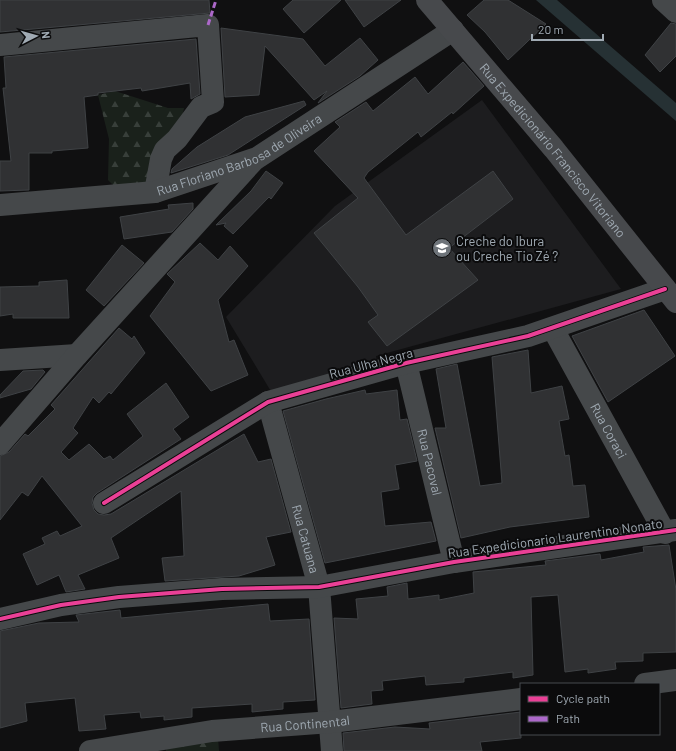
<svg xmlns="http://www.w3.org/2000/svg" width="676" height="751" font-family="Barlow,sans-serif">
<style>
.built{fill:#1d1d1f}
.forest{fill:url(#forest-firs)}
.water{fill:#263134}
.building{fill:#303133;stroke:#3f4245}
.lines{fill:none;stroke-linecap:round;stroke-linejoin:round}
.minor{stroke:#45484a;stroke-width:22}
.major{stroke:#47494c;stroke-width:22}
.quiet{stroke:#ac68c9;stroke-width:3;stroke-dasharray:6 3;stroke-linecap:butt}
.cycleway-casing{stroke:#0b0b0c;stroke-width:6}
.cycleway{stroke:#ea4096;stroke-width:4}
.labels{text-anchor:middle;stroke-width:4;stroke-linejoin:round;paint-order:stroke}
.street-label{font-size:13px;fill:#a0aab3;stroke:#0b0b0c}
.poi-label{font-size:13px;fill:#a0aab3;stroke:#0b0b0c;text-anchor:start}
</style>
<defs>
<pattern id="forest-firs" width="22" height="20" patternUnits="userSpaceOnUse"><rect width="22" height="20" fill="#1a211b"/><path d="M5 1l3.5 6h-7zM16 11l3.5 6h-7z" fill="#383f3a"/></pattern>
</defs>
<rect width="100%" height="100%" fill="#101011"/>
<polygon class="built" points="482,100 621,289 376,356 378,370 278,403 226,317 335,206"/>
<g class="forest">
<polygon points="115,91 168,108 184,108 182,118 149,186 117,189 108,180 109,139 98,95"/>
<polygon points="218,738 219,751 166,751 166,747"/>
</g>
<polygon class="water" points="536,0 557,0 676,103 676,121"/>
<g class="building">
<polygon points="0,0 209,0 210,13 0,32"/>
<polygon points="293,0 341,0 304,33 283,9"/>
<polygon points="345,0 401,0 364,27"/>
<polygon points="484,0 508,0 546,24 508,60 485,32 467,15"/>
<polygon points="671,23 676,24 676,56 660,72 645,55"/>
<polygon points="221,28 303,39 325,66 360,38 378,60 360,76 318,103 327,91 314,100 265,46 259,95 225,97"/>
<polygon points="196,39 200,94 191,99 190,83 142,91 141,88 98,93 98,95 84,97 88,148 52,151 52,153 29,153 29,190 0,191 0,161 11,161 3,88 6,88 4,57"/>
<polygon points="463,62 484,86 453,114 452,112 421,137 418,132 368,172 364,178 406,235 493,171 513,199 449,248 478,280 387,346 368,322 378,315 358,287 314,233 358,198 314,151 340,127 335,122 366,102 373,111 415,77 428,94"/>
<polygon points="304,101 306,105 228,155 171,173 172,169 197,147 245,117"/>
<polygon points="266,171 283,183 271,199 269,197 233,234 224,226 226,223 216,225 251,191"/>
<polygon points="193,203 193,209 172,232 124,239 120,217 169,209 168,205"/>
<polygon points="200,243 218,260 230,246 248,266 218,300 229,342 234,340 248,375 211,391 150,316 175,282 167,274"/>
<polygon points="122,245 144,263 104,306 86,290"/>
<polygon points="67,280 69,318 13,318 13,314 0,316 0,287 39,286 39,282"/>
<polygon points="644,310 675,356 608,402 572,336"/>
<polygon points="119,328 132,339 134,336 145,353 111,394 109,392 99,403 93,397 73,428 78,433 61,452 69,460 89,444 104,459 110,456 113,460 143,436 127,414 166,383 189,417 173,429 181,439 97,493 93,497 92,503 94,510 98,514 104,515 111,514 244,434 258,462 271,459 291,532 266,537 275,565 239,576 165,581 162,558 184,556 181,491 111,538 119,558 78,575 85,589 66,592 59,575 37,585 23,554 45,544 42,538 57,531 60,536 82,526 42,476 28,496 22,492 0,520 0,456 9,452 25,434 28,436 55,409 51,405"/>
<polygon points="528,350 531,393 562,386 569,419 559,421 565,456 569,455 573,486 585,485 589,517 510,527 461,538 435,428 446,428 436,369 457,364 480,486 502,483 492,357"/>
<polygon points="43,370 45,372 31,389 0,398 0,395 23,371"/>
<polygon points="365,390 366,394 397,390 400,420 407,419 417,461 395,465 399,489 381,492 385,526 431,522 436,541 325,563 283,411 326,399"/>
<polygon points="669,545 676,590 676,652 643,653 643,661 615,662 616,669 588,673 588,669 565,672 558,595 531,597 533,675 513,678 513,672 464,678 464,682 426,685 425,676 382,681 383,690 371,691 372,704 341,708 334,618 358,619 356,599 388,596 387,587 407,583 408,599 439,595 439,600 474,593 473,572 546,565 545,561 600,554 601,560 644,552 643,547"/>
<polygon points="268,604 270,621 309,619 315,700 283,702 283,709 252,712 252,704 192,708 192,717 164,720 164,716 141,718 140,712 104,715 106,729 79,731 75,698 25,703 27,721 0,728 0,631 39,623 79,622 76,615 120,610 121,618"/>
<polygon points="521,712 521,738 480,742 482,751 344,751 343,733 395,727 430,729 429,723"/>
</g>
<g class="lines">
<g class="minor">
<polyline points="663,0 676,12"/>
<polyline points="0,45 208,25 213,102 201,107 177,139 165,150 161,159 155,192"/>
<path id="s1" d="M0 205 155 192 257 158 453 30"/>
<path id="s2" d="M553 329 665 533"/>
<polyline points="0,360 77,355"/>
<path id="s3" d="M406 363 454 562"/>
<path id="s4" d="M268 402 319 587 332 751"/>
<polyline points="0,444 77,355 254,160"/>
<polyline points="104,503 268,402 406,363 528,336 665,289"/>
<polyline points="0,619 61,605 119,597 222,589 319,587 454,562 676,530"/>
<polyline points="645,684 676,680"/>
<path id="s5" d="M90 751 212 731 331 722 521 699"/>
</g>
<path class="major" id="s6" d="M427 0 554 149 676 302"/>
<polyline class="quiet" points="208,25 216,0"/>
<g class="cycleway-casing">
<g id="cycleway">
<polyline points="104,503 268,402 406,363 528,336 665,289"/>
<polyline points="0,619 61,605 119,597 222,589 319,587 454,562 676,530"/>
</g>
</g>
<use href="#cycleway" class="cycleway"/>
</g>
<defs>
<g id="school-disc" transform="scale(1)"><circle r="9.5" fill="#6e747a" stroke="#0b0b0c"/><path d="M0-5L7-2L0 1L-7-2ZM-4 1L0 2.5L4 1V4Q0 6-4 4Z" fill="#fff"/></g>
</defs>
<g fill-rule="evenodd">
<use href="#school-disc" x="442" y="248"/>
</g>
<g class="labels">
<g class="street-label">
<text dy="5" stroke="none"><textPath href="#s6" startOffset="196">Rua Expedicionário Francisco Vitoriano</textPath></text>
<text dy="5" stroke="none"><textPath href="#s1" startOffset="248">Rua Floriano Barbosa de Oliveira</textPath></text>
<text transform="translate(371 363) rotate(-15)" y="5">Rua Ulha Negra</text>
<text dy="5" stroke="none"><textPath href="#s2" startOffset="116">Rua Coraci</textPath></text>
<text dy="5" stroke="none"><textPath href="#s3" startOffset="102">Rua Pacoval</textPath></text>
<text transform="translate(555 538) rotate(-8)" y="5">Rua Expedicionario Laurentino Nonato</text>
<text dy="5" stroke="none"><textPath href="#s4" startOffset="142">Rua Catuana</textPath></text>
<text dy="5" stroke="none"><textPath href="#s5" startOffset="217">Rua Continental</textPath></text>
</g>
<g class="poi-label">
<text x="456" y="246">Creche do Ibura<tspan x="456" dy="15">ou Creche Tio Zé ?</tspan></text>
</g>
</g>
<rect x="520" y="683" width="140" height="52" fill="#0b0b0c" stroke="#474b4f"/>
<rect x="528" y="696" width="20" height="6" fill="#ea4096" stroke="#474b4f"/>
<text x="556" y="703" font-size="12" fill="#a0aab3">Cycle path</text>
<rect x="528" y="716" width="20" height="6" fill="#ac68c9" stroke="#474b4f"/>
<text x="556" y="723" font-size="12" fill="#a0aab3">Path</text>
<g transform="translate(36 36) rotate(84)" stroke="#0b0b0c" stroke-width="3" paint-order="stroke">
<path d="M0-3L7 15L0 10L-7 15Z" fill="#a0aab3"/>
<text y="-6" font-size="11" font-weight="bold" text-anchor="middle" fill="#a0aab3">N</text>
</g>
<path d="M532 34v6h71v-6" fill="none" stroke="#a0aab3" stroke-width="2"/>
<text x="538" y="34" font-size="12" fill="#a0aab3" stroke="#0b0b0c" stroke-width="3" paint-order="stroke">20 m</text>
</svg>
